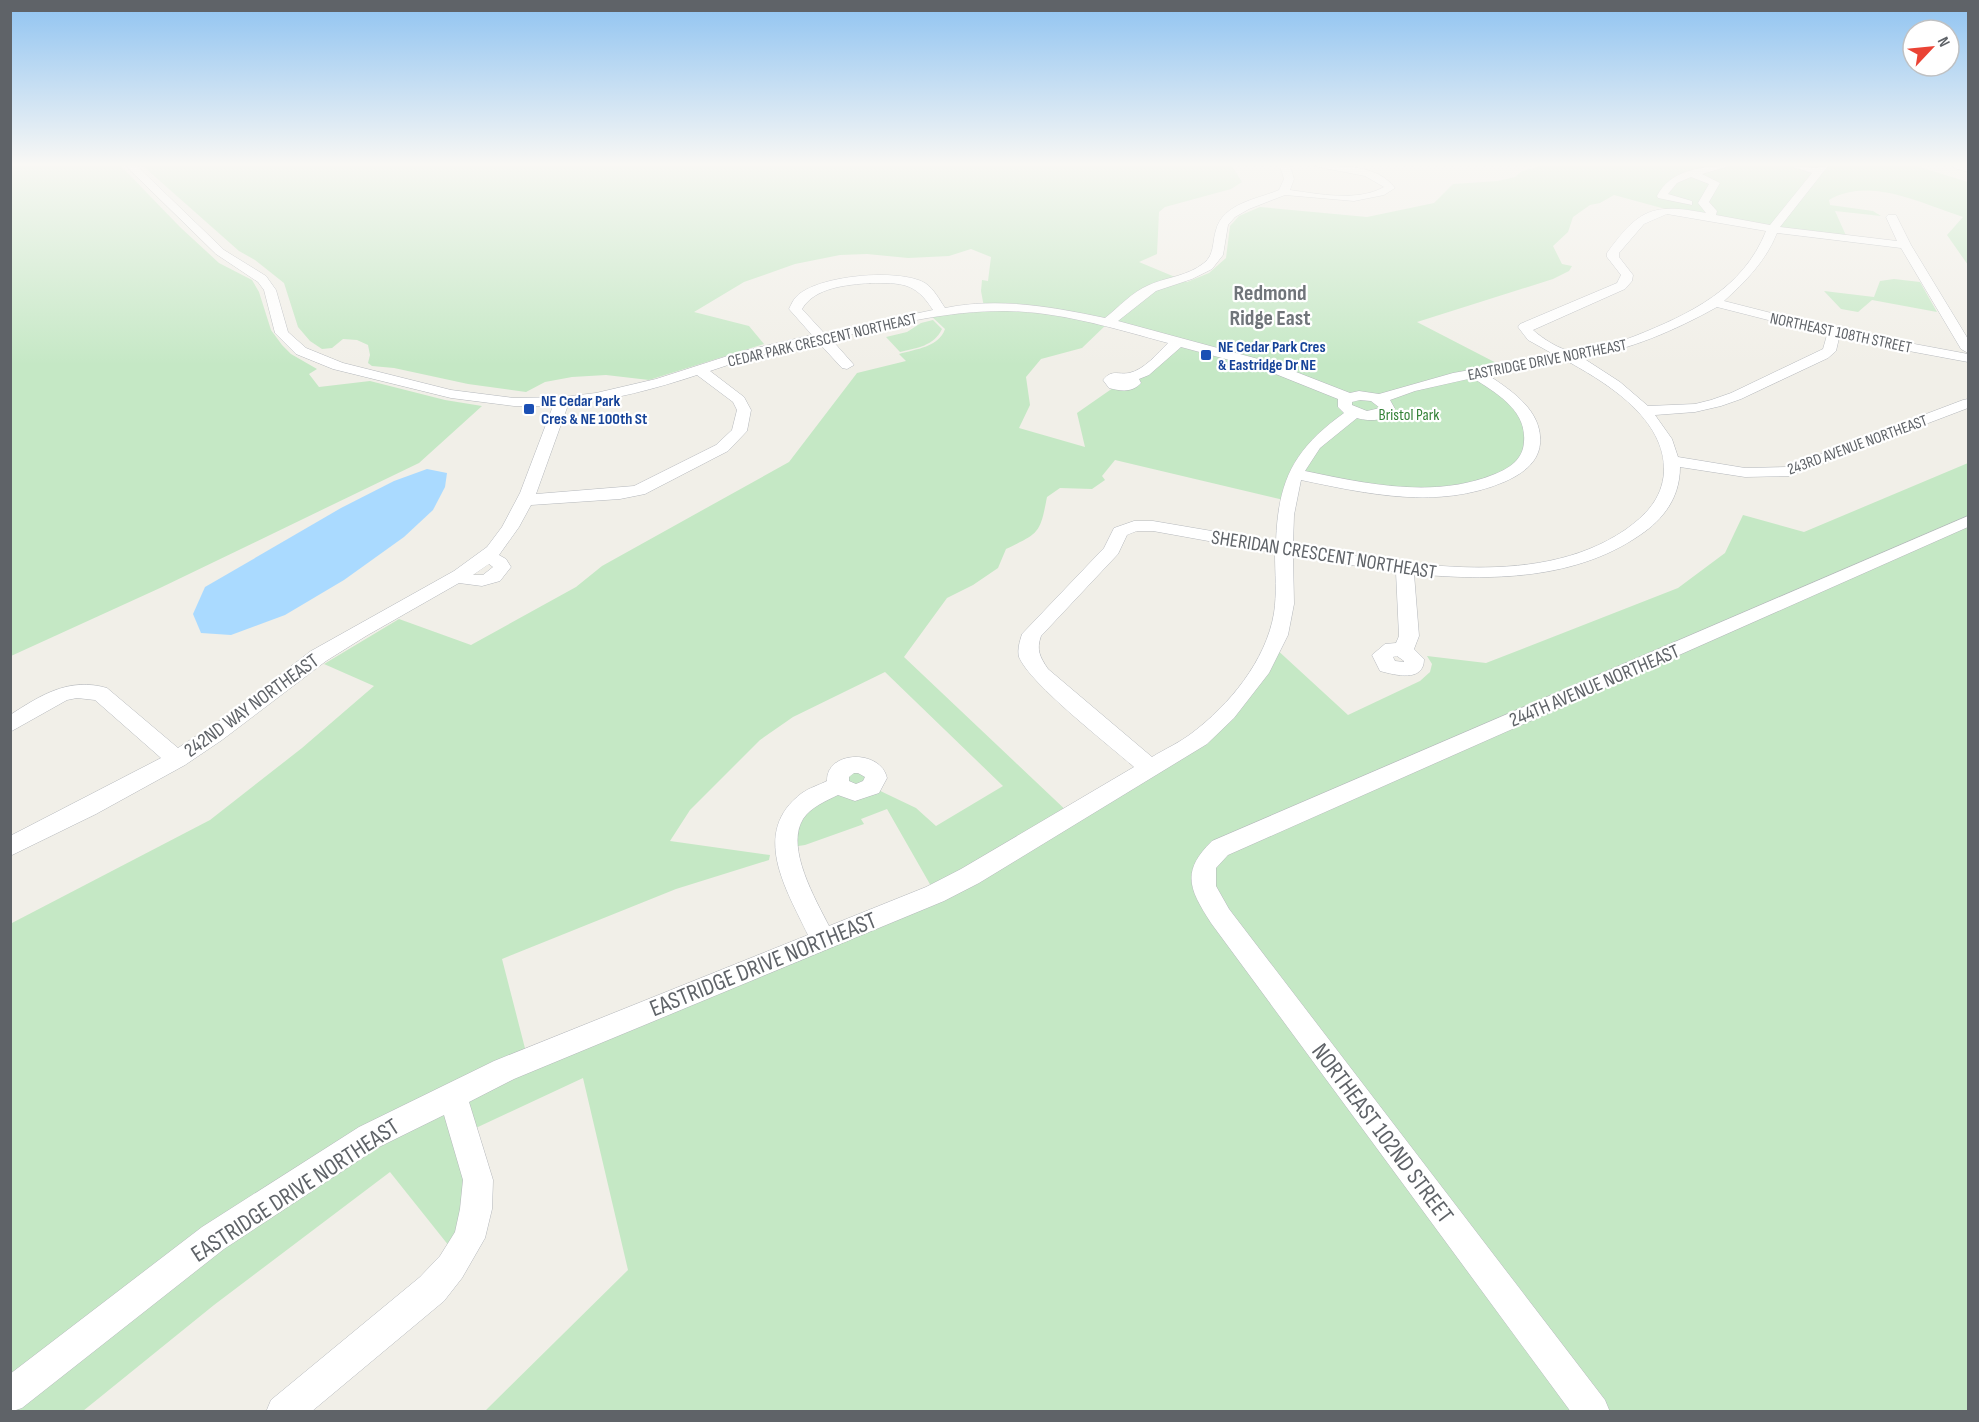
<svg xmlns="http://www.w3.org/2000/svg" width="1979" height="1422" font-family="'Sofia Sans Condensed',sans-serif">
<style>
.green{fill:#c5e8c5;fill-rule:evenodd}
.water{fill:#aadaff}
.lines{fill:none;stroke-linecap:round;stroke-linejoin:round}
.minor-casing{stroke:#b5b8bc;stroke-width:1}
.minor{fill:#fff;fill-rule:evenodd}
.transit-dot{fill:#1a4fb4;stroke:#fff;stroke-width:2}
.labels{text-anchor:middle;stroke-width:4.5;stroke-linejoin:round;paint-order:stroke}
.far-street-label{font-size:16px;fill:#5f6368;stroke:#fff}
.far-transit-label{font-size:16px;font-weight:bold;fill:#164399;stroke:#fff;text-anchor:start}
.far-park-label{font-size:16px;fill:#348238;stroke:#fff}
.street-label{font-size:20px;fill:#5f6368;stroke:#fff}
.far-district-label{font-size:22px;font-weight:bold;fill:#70757a;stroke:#fff}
.near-street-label{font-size:24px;fill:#5f6368;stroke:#fff}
</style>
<rect width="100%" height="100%" fill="#f1efe8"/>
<g class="green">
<polygon points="11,166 121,166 180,227 219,263 252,280 259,292 271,330 282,345 291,354 317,369 309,374 319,387 370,381 445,400 482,406 419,463 160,588 11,656"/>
<path d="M143 166H1232L1242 182 1231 189 1165 207 1159 212 1157 254 1139 262 1187 282 1209 273 1226 258 1230 226 1239 216 1260 207 1367 217 1434 203 1453 184 1498 181 1515 177 1522 171 1540 166H1916L1968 182V265L1947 235 1963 217C1922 204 1870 176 1829 200L1830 205 1873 211 1881 216 1835 211 1848 240 1669 210 1614 195 1600 203 1590 205 1573 217 1568 232 1553 246 1562 264 1572 266 1569 271 1553 279 1417 322 1506 368 1476 373 1526 414 1531 452 1498 479 1422 492 1295 474 1288 501 1115 460 1102 476 1105 480 1092 489 1060 488 1047 497C1040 534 1039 533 1006 549L998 568 973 585 947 598 904 657 1072 816 1199 739 1274 647 1348 715 1420 681 1430 672 1432 664 1427 656 1486 663 1678 588 1725 553 1743 515 1804 532 1968 463V1411H485L628 1270 583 1078 463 1134 478 1180 457 1256 390 1172 214 1305 83 1411H11L10 924 210 820 302 748 374 686 324 664 399 619 471 645 576 587 602 566 789 462 857 373 906 361 899 354C916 349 939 347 945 329L929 314 984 307 981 291 982 280 988 281 991 257 971 249 949 256 908 258 867 254 840 255 795 264 744 282 694 312 749 326 764 344 649 380 606 375 572 377 545 382 526 392 468 384 394 368 372 366 368 363 370 355 368 345 357 340 343 339 332 348 322 349 310 341 298 327 284 283 255 260 239 251ZM1108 323 1179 342 1077 413 1085 447 1019 428 1030 405 1026 377 1041 359 1082 348ZM885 672 1003 786 936 826 916 808 872 787 857 765 788 826 785 848 805 845 864 824 861 819 887 809 935 893 528 1060 502 959 676 889 769 860 770 855 670 841 690 810 760 740 793 717Z"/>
<polygon points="1894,279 1920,282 1937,312 1872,300 1858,312 1841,309 1824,291 1874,297 1880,281"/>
<path d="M933 320 942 329C934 346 917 348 900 352L886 337 907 332 921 323Z"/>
</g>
<polygon class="water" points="427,469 447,473 445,487 433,510 404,537 344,580 285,615 231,635 201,633 193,614 205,587 341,508 394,481"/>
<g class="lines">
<g class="minor-casing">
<g id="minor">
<path d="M126 166H137L224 250 266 276 276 290 288 332 306 348 343 363 451 390 514 398 562 397 596 393 656 379 743 351 812 335 789 309C791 305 793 300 796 297 816 275 900 268 925 283 934 289 939 299 945 308 999 297 1053 307 1105 318 1119 307 1132 292 1149 285 1167 277 1188 276 1204 263 1215 254 1212 242 1216 230 1223 203 1258 199 1279 190L1284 179 1280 166H1290L1294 179 1290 190C1319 194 1357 202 1384 187L1365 176 1314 166C1341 166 1377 164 1395 188L1384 195 1354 201 1285 195 1249 209 1235 217 1228 225 1223 255 1212 269 1192 279 1156 291 1118 321 1273 363 1350 393 1359 391 1379 394 1453 373 1555 355 1528 340 1518 327 1520 324 1617 283 1621 275 1607 257V253C1639 209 1652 203 1706 213L1698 203 1709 184 1691 177 1677 183 1668 194 1692 201V205L1658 198 1657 196C1670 170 1702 166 1729 166L1702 174 1720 183 1709 202 1717 211 1716 215 1770 225 1812 173 1790 166 1816 168 1828 166 1780 227 1897 241 1886 217 1888 215H1896L1911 245 1968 339V353L1961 349 1901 248 1777 233C1766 261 1745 282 1724 301L1834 329 1968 354V362L1839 338 1836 351 1828 358 1741 399 1721 406 1695 412 1655 415 1672 439 1678 457 1745 468 1786 467 1963 400 1968 399V408L1789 476 1745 477 1680 467C1680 497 1664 519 1640 535 1575 580 1490 581 1414 574L1419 636 1414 649 1424 659C1424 683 1395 675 1380 671L1372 655 1385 644 1396 643 1399 636 1396 572 1293 556 1294 604 1288 635 1269 673 1234 718 1207 744 979 883 944 901 514 1079 469 1102 493 1180 492 1209 485 1238 462 1278 444 1301 311 1412H266L271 1400 420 1277 440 1256 455 1232 460 1209 463 1180 444 1115 379 1147 224 1249 22 1408 10 1412V1374L202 1227 359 1127 494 1061 808 935C786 889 750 832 802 793 809 788 819 785 827 781 826 750 881 749 887 778L879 793 855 801 838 795C826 801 811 807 803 819 785 848 816 900 829 926L926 887 961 869 1134 767C1109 745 1030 684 1019 657 1017 649 1020 641 1022 634L1104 548 1114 528 1134 521H1153L1276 542C1278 480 1294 449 1344 413L1338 407V399L1263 369 1181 347 1149 375 1139 379 1141 383C1132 393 1121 391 1109 388L1103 380C1112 369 1118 375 1129 373 1144 370 1158 353 1168 343 1116 329 1062 312 1007 311 948 310 887 326 831 339L854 365 847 369 842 368 818 342 752 357 710 371 744 397 751 410 747 431 728 451 645 494 620 499 531 505 519 527 499 555 506 559 511 567 500 581 482 586 459 583 366 636 326 661 222 740 185 765 96 814 10 856V836L161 758 95 700 77 698 67 700 10 732V715C41 695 69 677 107 688L178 748 222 719 311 651 454 571 487 547 502 527 520 493 553 406H514L451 398 333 369 296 354 275 333 264 290 258 282 216 254ZM1667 214 1766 231C1743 289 1690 314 1635 336 1616 343 1593 352 1573 351 1561 351 1542 338 1533 330L1625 289 1632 281 1633 275 1619 257V253L1644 224ZM870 283C902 283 915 282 933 310L824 333 802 309C815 287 847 285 870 283ZM1717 307 1827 335 1823 349 1731 393 1711 400 1695 404 1648 406 1620 382 1583 358C1631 349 1674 331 1717 307ZM1567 361C1607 383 1666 419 1664 472 1662 499 1646 515 1625 530 1534 592 1395 562 1293 545L1294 515 1301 480C1368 494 1438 510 1504 482 1520 475 1538 464 1540 444 1543 411 1512 391 1488 375ZM697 375 733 402 737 410 732 430 716 445 634 486 536 494 568 405C612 400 655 389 697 375ZM1473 378C1496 393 1527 410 1524 442 1523 459 1510 468 1495 474 1434 499 1368 484 1305 471L1320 448 1357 418C1371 422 1386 421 1395 409L1390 400 1415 391ZM1360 400 1371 401 1380 408 1367 411 1352 405V402ZM1137 531H1153L1275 553C1275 573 1277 594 1274 613 1266 661 1229 705 1192 733 1179 743 1165 749 1152 757L1048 669C1040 657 1036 650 1041 636L1118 554 1127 535ZM489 564 493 567 483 575H473ZM1397 656 1404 661V662L1395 661 1393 657ZM854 773H858L865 777 863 781 856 784 849 781V777Z"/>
<polygon points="1953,166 1968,166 1968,172 1954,168"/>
<path d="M1968 516V527L1228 855 1216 868V886L1229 909 1605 1400 1610 1412H1571L1211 923C1190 890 1180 872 1212 841Z"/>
</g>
</g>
<use href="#minor" class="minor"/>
</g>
<linearGradient id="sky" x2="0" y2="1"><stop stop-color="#8fc3f1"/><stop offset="0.45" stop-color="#f9f8f5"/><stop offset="1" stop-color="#f9f8f5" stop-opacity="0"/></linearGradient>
<rect width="1979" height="365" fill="url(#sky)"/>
<g class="transit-dot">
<rect x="1200" y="349" width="12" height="12" rx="3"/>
<rect x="523" y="403" width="12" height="12" rx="3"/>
</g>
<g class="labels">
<g class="far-street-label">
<text transform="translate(1841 332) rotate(12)" y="6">NORTHEAST 108TH STREET</text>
<text transform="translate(822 339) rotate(-13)" y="6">CEDAR PARK CRESCENT NORTHEAST</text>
<text transform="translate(1547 359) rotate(-11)" y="6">EASTRIDGE DRIVE NORTHEAST</text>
<text transform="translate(1857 444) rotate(-20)" y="6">243RD AVENUE NORTHEAST</text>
</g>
<g class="far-transit-label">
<text x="1218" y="352">NE Cedar Park Cres<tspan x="1218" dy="18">&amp; Eastridge Dr NE</tspan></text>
<text x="541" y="406">NE Cedar Park<tspan x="541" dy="18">Cres &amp; NE 100th St</tspan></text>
</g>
<g class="far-park-label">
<text x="1409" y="420">Bristol Park</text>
</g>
<g class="street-label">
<text transform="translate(1324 554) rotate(9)" y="7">SHERIDAN CRESCENT NORTHEAST</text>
<text transform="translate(1594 685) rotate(-23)" y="7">244TH AVENUE NORTHEAST</text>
<text transform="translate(251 705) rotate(-36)" y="7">242ND WAY NORTHEAST</text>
</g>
<g class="far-district-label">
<text x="1270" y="300">Redmond<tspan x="1270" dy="25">Ridge East</tspan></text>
</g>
<g class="near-street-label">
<text transform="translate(763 964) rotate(-22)" y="8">EASTRIDGE DRIVE NORTHEAST</text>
<text transform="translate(1383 1133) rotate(53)" y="8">NORTHEAST 102ND STREET</text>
<text transform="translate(295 1190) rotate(-33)" y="8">EASTRIDGE DRIVE NORTHEAST</text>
</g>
</g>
<rect width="1979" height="1422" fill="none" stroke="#5f6368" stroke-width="24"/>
<g transform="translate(1931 48) rotate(64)"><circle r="28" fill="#ffffff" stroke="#bfc1c3" stroke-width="1.5"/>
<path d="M0-4.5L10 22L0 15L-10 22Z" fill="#ea4335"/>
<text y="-9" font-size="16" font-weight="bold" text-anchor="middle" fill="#5f6368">N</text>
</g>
</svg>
